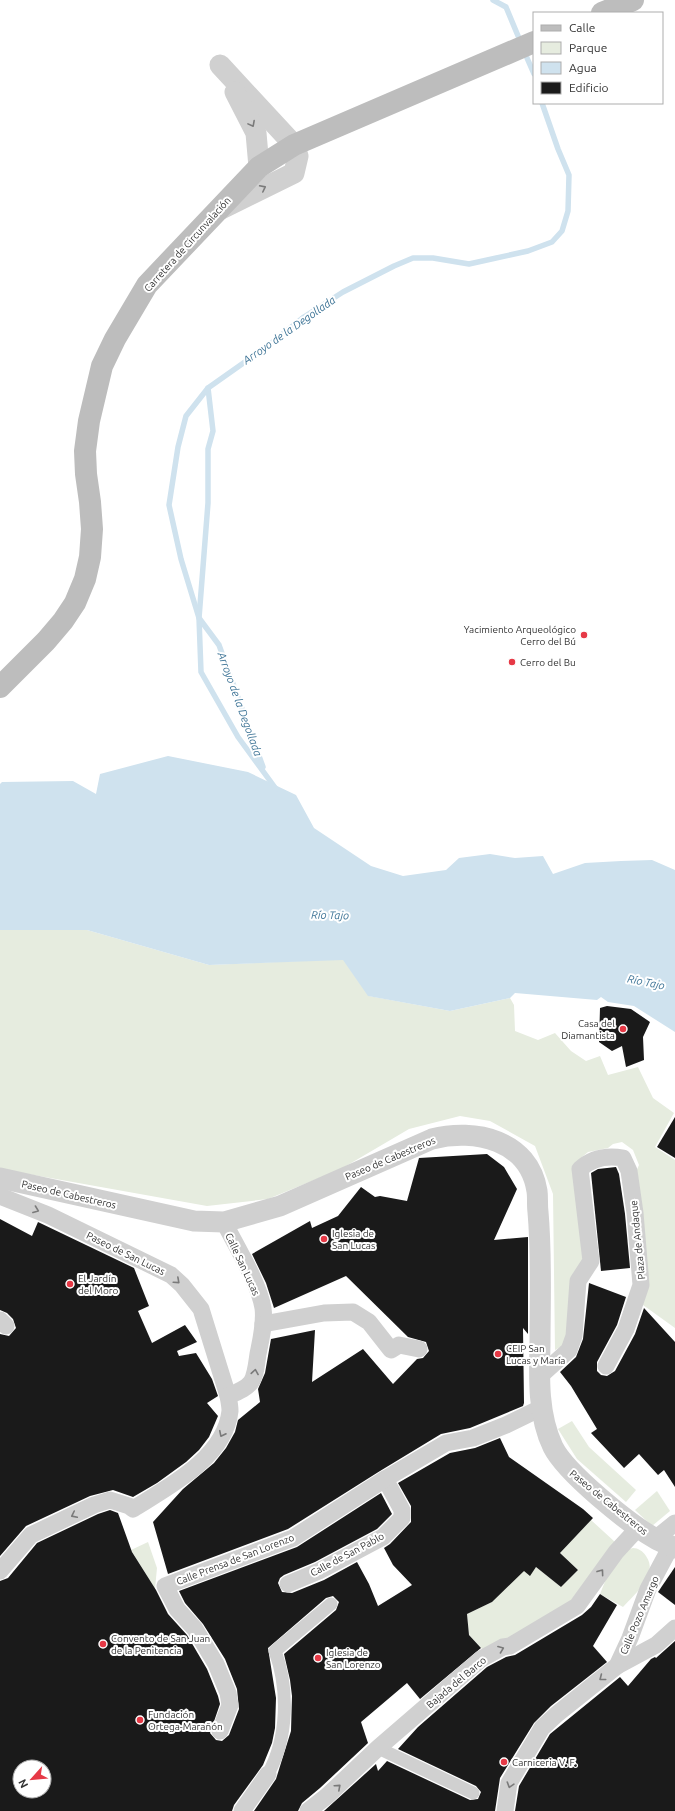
<svg xmlns="http://www.w3.org/2000/svg" width="675" height="1811" font-family="Ubuntu,sans-serif">
<style>
.green{fill:#e6ecdf}
.water{fill:#cfe2ee}
.lines{fill:none;stroke-linecap:round;stroke-linejoin:round}
.stream{stroke:#cfe2ee;stroke-width:5.5}
.building{fill:#1a1a1a;fill-rule:evenodd}
.pedestrian{stroke:#d0d0d0;stroke-width:13}
.minor{stroke:#d0d0d0;stroke-width:17}
.tertiary{stroke:#d0d0d0;stroke-width:21}
.secondary{stroke:#bdbdbd;stroke-width:22}
.oneway{stroke:#7a7a7a}
.poi-dot{fill:#e63946;stroke:#fff;stroke-width:1.5}
.labels{text-anchor:middle;stroke-width:4;stroke-linejoin:round;paint-order:stroke}
.street-label{font-size:10px;fill:#333;stroke:#fff}
.poi-label{font-size:10px;fill:#333;stroke:#fff;text-anchor:start}
.water-label{font-size:11px;font-style:italic;fill:#3f7597;stroke:#fff}
</style>
<rect width="100%" height="100%" fill="#fff"/>
<g class="green">
<polygon points="27,929 87,930 209,965 343,959 369,996 450,1011 510,998 514,1005 515,1031 538,1040 555,1033 571,1051 586,1061 600,1056 608,1075 638,1067 653,1098 674,1113 655,1147 675,1160 675,1328 643,1305 635,1174 639,1165 633,1150 622,1142 613,1144 608,1148 588,1152 575,1163 588,1249 570,1330 564,1345 555,1350 553,1194 535,1146 490,1121 460,1116 409,1129 341,1169 268,1199 207,1206 0,1169 0,930"/>
<polygon points="572,1421 589,1447 636,1490 626,1502 577,1459 558,1429"/>
<polygon points="657,1491 670,1511 652,1526 635,1510"/>
<polygon points="591,1520 615,1542 570,1602 485,1652 469,1635 467,1614 492,1602 517,1564 530,1575 536,1567 561,1587 578,1570 560,1553"/>
<polygon points="148,1542 157,1568 155,1589 131,1550"/>
<path d="M633 1548C638 1548 643 1551 646 1556 659 1574 635 1594 623 1607L600 1594C607 1578 614 1552 633 1548Z"/>
</g>
<polygon class="water" points="168,756 248,772 296,795 314,828 371,866 403,876 446,870 459,858 490,854 515,858 543,856 553,874 585,863 621,861 652,860 675,870 675,1032 634,1006 608,1002 601,997 597,1000 515,993 510,998 450,1011 368,996 343,960 209,965 87,930 0,930 0,784 2,782 73,781 96,794 100,774"/>
<g class="lines">
<g class="stream">
<polyline points="493,0 506,7 521,43"/>
<polyline points="524,51 534,74"/>
<polyline points="208,388 213,431 208,449 208,503 199,618 219,645 263,767"/>
<polyline points="276,789 238,737 201,672 199,618 181,559 169,505 178,447 186,416 208,388 269,345 304,317 343,292 394,266 413,258 433,258 469,264 528,251 552,242 562,231 568,211 569,175 558,149 542,103"/>
</g>
</g>
<g class="building">
<polygon points="607,1006 631,1009 650,1022 643,1037 644,1060 626,1067 622,1046 612,1051 599,1042 600,1008"/>
<polygon points="675,1117 675,1158 657,1147"/>
<polygon points="487,1154 504,1167 517,1189 494,1240 528,1237 528,1334 523,1328 524,1403 523,1406 470,1428 441,1434 380,1471 288,1529 168,1574 153,1522 183,1489 214,1463 226,1448 235,1432 238,1420 260,1402 258,1389 265,1373 271,1339 315,1330 312,1382 363,1349 393,1384 417,1359 423,1358 429,1351 426,1342 408,1337 346,1276 274,1308 266,1283 252,1254 310,1221 312,1228 338,1216 361,1187 375,1197 380,1196 407,1201 419,1158"/>
<polygon points="616,1167 619,1174 625,1214 630,1268 601,1271 591,1173 598,1169"/>
<polygon points="0,1219 32,1236 38,1222 134,1268 149,1306 138,1311 152,1343 185,1325 197,1342 177,1351 179,1356 196,1353 212,1379 218,1396 207,1403 218,1416 209,1437 199,1450 186,1462 157,1483 133,1497 113,1490 90,1496 26,1526 0,1556 0,1334 9,1336 16,1328 13,1319 7,1313 0,1310"/>
<polygon points="589,1283 626,1297 617,1325 597,1362 597,1371 601,1375 607,1376 615,1371 635,1334 644,1308 675,1342 675,1487 664,1470 658,1475 639,1454 624,1468 591,1433 597,1429 571,1386 560,1372 576,1357 583,1339"/>
<path d="M500 1438 509 1457 583 1509 593 1518 560 1553 578 1570 561 1587 536 1567 530 1576 524 1571 492 1602 467 1614 469 1635 481 1648 420 1699 407 1683 361 1722 368 1743 320 1788 302 1803 298 1811H254L276 1779 291 1731 292 1696 290 1680 284 1654 336 1610 339 1602 333 1596 326 1598 268 1648 276 1698 275 1728 272 1743 263 1765 234 1805 232 1811H0V1581L8 1578 37 1543 98 1514 110 1510 118 1513 132 1552 156 1590 168 1614 187 1635 207 1669 218 1696 220 1704 210 1733 216 1740 222 1741 229 1735 239 1709 237 1689 225 1659 203 1624 185 1603 179 1591 297 1547 381 1493 392 1514 377 1529 315 1562 284 1575 280 1578 278 1583 282 1592 292 1593 324 1580 357 1562 369 1584 378 1606 412 1585 393 1565 384 1548 390 1544 411 1522V1506L398 1483 450 1453 475 1448ZM20 1767H44V1791H20Z"/>
<polygon points="675,1567 675,1605 658,1592"/>
<polygon points="600,1594 617,1605 593,1646 607,1662 551,1706 534,1723 500,1778 495,1811 324,1811 376,1764 378,1771 387,1761 470,1800 478,1799 481,1792 476,1786 398,1749 418,1727 487,1667 506,1657 515,1655 582,1615 591,1607"/>
<polygon points="675,1641 675,1811 515,1811 519,1786 550,1734 620,1677 628,1686 651,1659 655,1657 656,1658"/>
</g>
<g class="lines">
<g class="pedestrian">
<polyline points="378,1748 473,1793"/>
<path d="M268 1774C288 1738 289 1689 275 1651L331 1604"/>
</g>
<g class="minor">
<path d="M0 1196 48 1215 171 1275 182 1285 201 1309 228 1396C229 1401 230 1407 230 1411 225 1458 168 1487 133 1509L129 1506 110 1500 94 1505 31 1535 0 1571"/>
<path d="M224 1222C236 1246 259 1283 263 1308 265 1323 261 1339 258 1354 254 1382 255 1385 228 1396"/>
<polyline points="0,1320 6,1326"/>
<polyline points="263,1324 324,1313 353,1312 369,1322 391,1350 399,1345 419,1349"/>
<path d="M539 1377 569 1350 574 1336 578 1281 591 1261 580 1169C592 1158 606 1155 623 1158L629 1171 635 1213 641 1285 626 1329 606 1366"/>
<polyline points="655,1539 675,1523"/>
<polyline points="288,1584 319,1571 383,1537 402,1518 402,1510 385,1479"/>
<polyline points="617,1666 656,1645 675,1628"/>
<polyline points="220,1731 230,1705 228,1693 216,1664 195,1629 177,1609 165,1586 293,1538 385,1479 446,1443 473,1438 506,1425 543,1407"/>
<polyline points="242,1811 268,1774"/>
<polyline points="308,1811 327,1796 378,1748 481,1659 503,1647 510,1646 577,1606 616,1552 639,1527"/>
<polyline points="505,1811 509,1783 542,1728 557,1714 617,1666 630,1638 648,1589 671,1546"/>
</g>
<g class="tertiary">
<polyline points="220,65 294,145 298,156 294,173 221,209"/>
<polyline points="235,92 256,133 259,167"/>
<path d="M0 1178 194 1221 224 1222 280 1206 432 1139C475 1128 529 1140 537 1191 538 1198 537 1205 538 1212 542 1257 540 1301 540 1345 539 1378 538 1416 553 1447 566 1473 629 1524 656 1539 662 1542 669 1545 675 1548"/>
</g>
<g class="secondary">
<polyline points="602,13 633,0"/>
<polyline points="0,687 46,641 63,621 75,603 85,579 90,557 92,529 90,502 86,474 85,451 89,421 102,366 115,339 147,285 259,167 294,145 534,42"/>
</g>
</g>
<defs><path id="oneway-chevron" d="M-2-3.5L2.5 0L-2 3.5" fill="none" stroke-width="1.6" stroke-linecap="round" stroke-linejoin="round"/></defs>
<g class="oneway">
<use href="#oneway-chevron" transform="translate(252 124) rotate(62)"/>
<use href="#oneway-chevron" transform="translate(263 188) rotate(-27)"/>
<use href="#oneway-chevron" transform="translate(36 1210) rotate(21)"/>
<use href="#oneway-chevron" transform="translate(177 1281) rotate(42)"/>
<use href="#oneway-chevron" transform="translate(255 1372) rotate(-81)"/>
<use href="#oneway-chevron" transform="translate(222 1434) rotate(116)"/>
<use href="#oneway-chevron" transform="translate(74 1515) rotate(154)"/>
<use href="#oneway-chevron" transform="translate(601 1572) rotate(-54)"/>
<use href="#oneway-chevron" transform="translate(501 1649) rotate(-21)"/>
<use href="#oneway-chevron" transform="translate(602 1678) rotate(142)"/>
<use href="#oneway-chevron" transform="translate(510 1785) rotate(107)"/>
<use href="#oneway-chevron" transform="translate(338 1787) rotate(-42)"/>
</g>
<g class="poi-dot">
<circle cx="584" cy="635" r="4"/>
<circle cx="512" cy="662" r="4"/>
<circle cx="623" cy="1029" r="4"/>
<circle cx="324" cy="1239" r="4"/>
<circle cx="70" cy="1284" r="4"/>
<circle cx="498" cy="1354" r="4"/>
<circle cx="103" cy="1644" r="4"/>
<circle cx="318" cy="1658" r="4"/>
<circle cx="140" cy="1720" r="4"/>
<circle cx="504" cy="1762" r="4"/>
</g>
<g class="labels">
<g class="street-label">
<text transform="translate(187 244) rotate(-48)" y="4">Carretera de Circunvalación</text>
<text transform="translate(390 1158) rotate(-23)" y="4">Paseo de Cabestreros</text>
<text transform="translate(69 1194) rotate(13)" y="4">Paseo de Cabestreros</text>
<text transform="translate(637 1240) rotate(-96)" y="4">Plaza de Andaque</text>
<text transform="translate(126 1253) rotate(26)" y="4">Paseo de San Lucas</text>
<text transform="translate(243 1264) rotate(65)" y="4">Calle San Lucas</text>
<text transform="translate(609 1502) rotate(39)" y="4">Paseo de Cabestreros</text>
<text transform="translate(347 1554) rotate(-28)" y="4">Calle de San Pablo</text>
<text transform="translate(235 1559) rotate(-21)" y="4">Calle Prensa de San Lorenzo</text>
<text transform="translate(639 1615) rotate(-67)" y="4">Calle Pozo Amargo</text>
<text transform="translate(456 1682) rotate(-40)" y="4">Bajada del Barco</text>
</g>
<g class="poi-label">
<text x="576" y="633" text-anchor="end">Yacimiento Arqueológico<tspan x="576" dy="12">Cerro del Bú</tspan></text>
<text x="520" y="666">Cerro del Bu</text>
<text x="615" y="1027" text-anchor="end">Casa del<tspan x="615" dy="12">Diamantista</tspan></text>
<text x="332" y="1237">Iglesia de<tspan x="332" dy="12">San Lucas</tspan></text>
<text x="78" y="1282">El Jardín<tspan x="78" dy="12">del Moro</tspan></text>
<text x="506" y="1352">CEIP San<tspan x="506" dy="12">Lucas y María</tspan></text>
<text x="111" y="1642">Convento de San Juan<tspan x="111" dy="12">de la Penitencia</tspan></text>
<text x="326" y="1656">Iglesia de<tspan x="326" dy="12">San Lorenzo</tspan></text>
<text x="148" y="1718">Fundación<tspan x="148" dy="12">Ortega-Marañón</tspan></text>
<text x="512" y="1766">Carniceria V. F.</text>
</g>
<g class="water-label">
<text transform="translate(289 330) rotate(-35)" y="4">Arroyo de la Degollada</text>
<text transform="translate(240 704) rotate(70)" y="4">Arroyo de la Degollada</text>
<text transform="translate(330 915) rotate(1)" y="4">Río Tajo</text>
<text transform="translate(646 982) rotate(11)" y="4">Río Tajo</text>
</g>
</g>
<rect x="533" y="12" width="130" height="92" fill="#ffffff" stroke="#adadad"/>
<rect x="541" y="25" width="20" height="6" fill="#bdbdbd" stroke="#adadad"/>
<text x="569" y="32" font-size="12" fill="#333333">Calle</text>
<rect x="541" y="42" width="20" height="12" fill="#e6ecdf" stroke="#adadad"/>
<text x="569" y="52" font-size="12" fill="#333333">Parque</text>
<rect x="541" y="62" width="20" height="12" fill="#cfe2ee" stroke="#adadad"/>
<text x="569" y="72" font-size="12" fill="#333333">Agua</text>
<rect x="541" y="82" width="20" height="12" fill="#1a1a1a" stroke="#adadad"/>
<text x="569" y="92" font-size="12" fill="#333333">Edificio</text>
<g transform="translate(32 1779) rotate(243)"><circle r="19" fill="#ffffff" stroke="#adadad"/>
<path d="M0-3L7 15L0 10L-7 15Z" fill="#e63946"/>
<text y="-6" font-size="11" font-weight="bold" text-anchor="middle" fill="#333333">N</text>
</g>
</svg>
